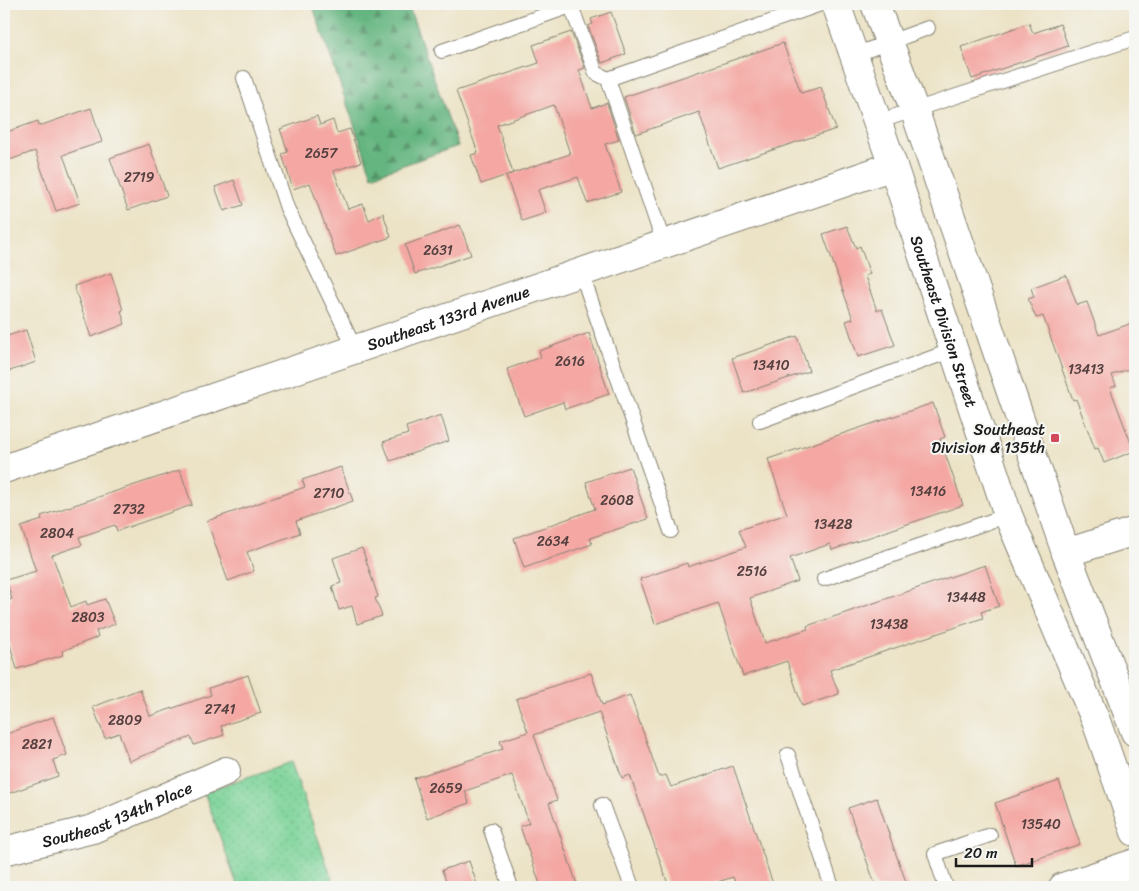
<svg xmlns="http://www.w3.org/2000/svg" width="1139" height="891" font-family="Sriracha,sans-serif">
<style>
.grass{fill:url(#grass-dots);stroke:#4c785a}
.forest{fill:url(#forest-firs);stroke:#40684e}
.building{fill:#f4a7a3;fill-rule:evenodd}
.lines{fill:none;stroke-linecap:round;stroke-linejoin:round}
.lane-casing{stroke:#848071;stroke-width:16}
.street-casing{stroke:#848071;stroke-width:30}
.secondary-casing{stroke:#848071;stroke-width:30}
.primary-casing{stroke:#848071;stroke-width:30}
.lane{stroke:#fff;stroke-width:14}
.street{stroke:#fff;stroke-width:28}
.secondary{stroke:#fff;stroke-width:28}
.primary{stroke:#fff;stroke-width:28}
.poi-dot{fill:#d1495b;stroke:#f6f6f2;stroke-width:2}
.labels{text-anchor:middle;stroke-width:4;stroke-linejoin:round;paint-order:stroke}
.number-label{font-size:14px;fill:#523f3e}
.street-label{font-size:16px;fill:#1c1c1c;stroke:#f6f6f2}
.poi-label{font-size:16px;fill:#1c1c1c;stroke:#f6f6f2;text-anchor:end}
</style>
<defs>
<pattern id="grass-dots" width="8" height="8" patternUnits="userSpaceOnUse" patternTransform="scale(1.25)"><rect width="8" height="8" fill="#7cd398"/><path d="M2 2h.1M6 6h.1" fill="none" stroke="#6bb582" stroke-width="1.8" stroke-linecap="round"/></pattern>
<pattern id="forest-firs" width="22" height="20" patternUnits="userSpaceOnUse" patternTransform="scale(1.25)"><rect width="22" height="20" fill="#65b580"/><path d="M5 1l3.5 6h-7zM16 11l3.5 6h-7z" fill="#529268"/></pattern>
</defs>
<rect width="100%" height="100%" fill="#f6f6f2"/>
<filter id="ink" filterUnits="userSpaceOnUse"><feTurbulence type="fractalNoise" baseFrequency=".02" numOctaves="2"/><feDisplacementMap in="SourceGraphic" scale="10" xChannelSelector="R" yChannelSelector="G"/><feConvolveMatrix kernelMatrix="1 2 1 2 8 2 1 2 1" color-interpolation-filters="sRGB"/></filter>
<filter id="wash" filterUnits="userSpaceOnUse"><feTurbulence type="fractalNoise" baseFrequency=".0096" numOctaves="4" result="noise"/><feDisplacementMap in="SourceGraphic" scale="20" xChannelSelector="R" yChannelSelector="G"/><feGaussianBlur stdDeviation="1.12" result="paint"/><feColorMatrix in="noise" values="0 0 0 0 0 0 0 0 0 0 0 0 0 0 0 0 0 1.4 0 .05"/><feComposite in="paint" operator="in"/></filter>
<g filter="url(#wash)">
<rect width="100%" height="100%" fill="#ece3c6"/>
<polygon class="grass" points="291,762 335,887 238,887 204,792"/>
<polygon class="forest" points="312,4 408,4 458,146 372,176"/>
<g id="blocks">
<g class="building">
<polygon points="611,12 626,54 602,63 588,26 593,24 591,19"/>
<polygon points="1029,23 1033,33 1060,24 1068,46 972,79 961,47"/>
<path d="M571 32 585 68 579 70 592 108 607 103 619 140 605 144 621 192 587 203 578 177 538 190 546 213 522 221 506 176 513 173 481 184 471 155 478 153 456 91 539 63 533 45ZM554 105 570 154 513 173 497 125Z"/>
<polygon points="783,43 801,93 821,87 836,129 718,168 699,112 636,134 624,97"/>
<polygon points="91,108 102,142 63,155 80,203 56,211 35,151 4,162 4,133 38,121 39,126"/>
<polygon points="317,116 320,125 333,120 337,133 350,129 361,162 334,171 348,209 363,204 369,220 383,213 391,237 336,256 310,183 293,189 282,154 288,152 280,129"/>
<polygon points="149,144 167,196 128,210 110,158"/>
<polygon points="234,180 243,205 224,211 215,187"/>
<polygon points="460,225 471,255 415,274 405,245"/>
<polygon points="847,226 856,248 860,246 870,274 865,276 877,311 882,309 895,345 858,357 846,321 853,319 823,234"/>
<polygon points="111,273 123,310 121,311 125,324 91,337 74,286"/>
<polygon points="1066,275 1077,305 1087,302 1099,335 1135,322 1135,367 1112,375 1116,386 1110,388 1134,451 1104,463 1098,448 1095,449 1076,399 1073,400 1043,316 1036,318 1028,299 1034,297 1031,288"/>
<polygon points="26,330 36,362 4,373 4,337"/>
<polygon points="589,333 609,394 565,409 563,402 524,416 507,369 541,357 539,351"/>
<polygon points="797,336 809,371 744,393 732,358"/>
<polygon points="933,403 945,437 940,439 963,505 832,550 830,544 790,558 798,581 750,598 765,643 808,629 807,626 985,565 999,606 981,612 983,618 830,670 839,694 802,706 787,661 743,676 718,603 655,624 640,579 687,563 688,567 746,547 739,530 787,514 768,459"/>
<polygon points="441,415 449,441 390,461 383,442 408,434 406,427"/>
<polygon points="341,467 353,501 296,521 300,533 247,552 254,571 228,581 207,521 305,487 302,480"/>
<polygon points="630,467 648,519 590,538 592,544 524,568 514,538 595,509 586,482"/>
<polygon points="180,470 192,505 117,531 115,525 79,537 82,545 52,555 71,607 86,601 87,605 105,599 115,624 96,631 98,637 62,651 63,655 17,669 4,624 4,602 12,599 6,580 36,571 21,527 42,520 41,516"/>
<polygon points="362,548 378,597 375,598 382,616 357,624 352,606 339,610 332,586 341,583 333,558"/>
<polygon points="591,673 602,705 630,695 659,777 666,775 671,787 733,766 774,887 737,887 733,877 703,887 669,887 630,775 622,778 599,712 534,735 557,800 549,803 578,887 541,887 520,826 529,823 512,775 465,791 469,803 427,818 414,778 503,749 500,741 528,732 516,699"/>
<polygon points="248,675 261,713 221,726 224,735 194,745 191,737 129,761 119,733 105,738 93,707 140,689 150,716 211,695 209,688"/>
<polygon points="53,717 67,755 53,760 58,776 4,795 4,735"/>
<polygon points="1059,781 1080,844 1016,866 995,803"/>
<polygon points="877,798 894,849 908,887 876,887 848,808"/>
<polygon points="469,861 478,887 448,887 442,870"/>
</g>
</g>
</g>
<g filter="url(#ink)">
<use href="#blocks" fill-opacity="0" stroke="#848071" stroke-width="1"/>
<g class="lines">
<g class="lane-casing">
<g id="lane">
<polyline points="578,4 571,6 596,73 608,79 821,4"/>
<polyline points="442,51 571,6"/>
<polyline points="854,55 928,28"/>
<polyline points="244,78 287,208 355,349"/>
<polyline points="608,79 664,244"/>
<polyline points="877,122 1135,38"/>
<polyline points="581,272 671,531"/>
<polyline points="760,421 953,350"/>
<polyline points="824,579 1008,515"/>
<polyline points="788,755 832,887"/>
<polyline points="602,805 632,887"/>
<polyline points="491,830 511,887"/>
<polyline points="946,887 935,854 990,835"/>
</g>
</g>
<g class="street-casing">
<g id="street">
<path id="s1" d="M4 469 893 166"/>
<polyline points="1066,553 1135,531"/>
<path id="s2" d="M4 851 93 829 226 771"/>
</g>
</g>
<g class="secondary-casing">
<polyline id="secondary" points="1063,887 1135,863"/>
</g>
<g class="primary-casing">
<g id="primary">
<path id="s3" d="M836 4 893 166 1008 515 1096 721 1135 832"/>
<polyline points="875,4 914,109 1066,553 1135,732"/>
</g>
</g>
<use href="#lane" class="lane"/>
<use href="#street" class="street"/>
<use href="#secondary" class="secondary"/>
<use href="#primary" class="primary"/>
</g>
</g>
<rect class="poi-dot" x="1050" y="433" width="10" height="10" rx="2.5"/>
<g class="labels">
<g class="number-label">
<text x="321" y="158">2657</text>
<text x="139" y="182">2719</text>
<text x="438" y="255">2631</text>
<text x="570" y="366">2616</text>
<text x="771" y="370">13410</text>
<text x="1086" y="374">13413</text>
<text x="928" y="496">13416</text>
<text x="329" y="498">2710</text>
<text x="617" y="505">2608</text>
<text x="129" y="514">2732</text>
<text x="833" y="529">13428</text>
<text x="57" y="538">2804</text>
<text x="553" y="546">2634</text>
<text x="752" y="576">2516</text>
<text x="966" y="602">13448</text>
<text x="88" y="622">2803</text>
<text x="889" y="629">13438</text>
<text x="220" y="714">2741</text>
<text x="125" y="725">2809</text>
<text x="37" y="749">2821</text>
<text x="446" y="793">2659</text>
<text x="1041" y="829">13540</text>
</g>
<g class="street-label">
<text dy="6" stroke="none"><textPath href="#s1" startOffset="469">Southeast 133rd Avenue</textPath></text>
<text dy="6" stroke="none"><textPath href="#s3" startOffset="335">Southeast Division Street</textPath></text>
<text dy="6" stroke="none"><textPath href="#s2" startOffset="119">Southeast 134th Place</textPath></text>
</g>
<g class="poi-label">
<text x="1045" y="435">Southeast<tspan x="1045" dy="18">Division &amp; 135th</tspan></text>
</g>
</g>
<rect width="1139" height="891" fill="none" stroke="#f6f6f2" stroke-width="20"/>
<path d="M956 858v8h76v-8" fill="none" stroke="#1c1c1c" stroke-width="2.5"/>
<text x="964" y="858" font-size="15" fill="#1c1c1c" stroke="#f6f6f2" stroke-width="4" paint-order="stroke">20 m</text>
</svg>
